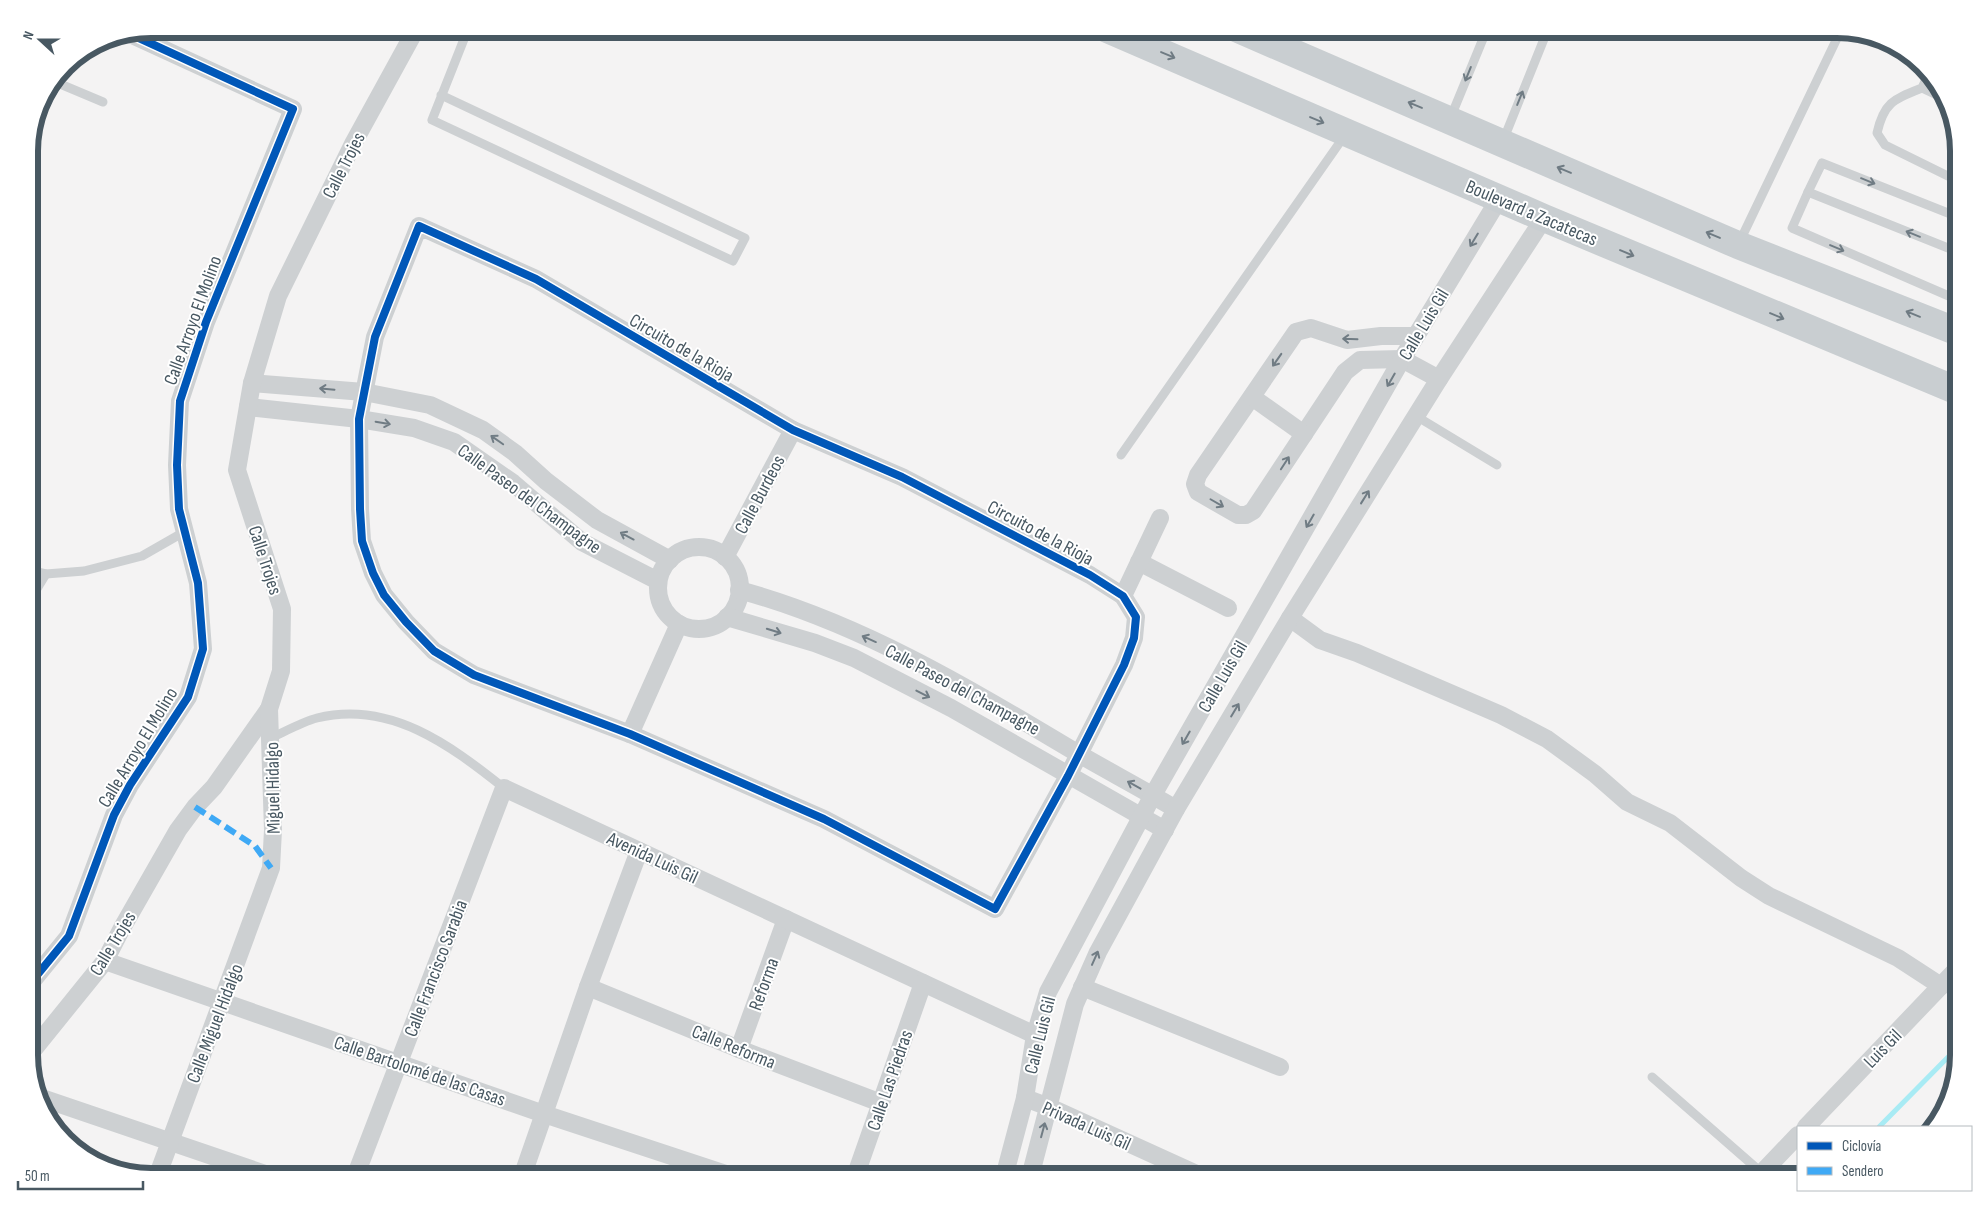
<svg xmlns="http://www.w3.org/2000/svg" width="1987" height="1206" font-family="'Sofia Sans Condensed',sans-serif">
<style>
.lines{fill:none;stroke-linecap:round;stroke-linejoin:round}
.stream{stroke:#a8ebf4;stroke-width:5}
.service{stroke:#cdd0d2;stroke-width:9}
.minor{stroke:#cdd0d2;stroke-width:18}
.primary{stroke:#c9ced1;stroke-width:28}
.quiet{stroke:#3fa9f5;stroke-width:6;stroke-dasharray:12 6;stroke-linecap:butt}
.cycleway-casing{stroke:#fff;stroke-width:11}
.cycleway{stroke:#0057b8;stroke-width:8}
.oneway{stroke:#6f7b83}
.oneway2{stroke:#707c84}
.labels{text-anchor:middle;stroke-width:4;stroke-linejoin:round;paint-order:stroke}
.street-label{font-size:19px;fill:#485862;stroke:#fff}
.rim{fill:none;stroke:#485862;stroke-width:6}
</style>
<rect width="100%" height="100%" fill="#f4f3f3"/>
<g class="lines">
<polyline class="stream" points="1879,1127 1958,1047"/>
<g class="service">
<path d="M1928 75 1922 88C1894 99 1884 102 1877 133L1885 145 1958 181"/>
<polyline points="53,81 103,102"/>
<polyline points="1922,88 1945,99"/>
<polyline points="441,95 745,238 733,261 432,120 468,29"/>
<polyline points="1450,119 1487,29"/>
<polyline points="1503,141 1548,29"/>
<polyline points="1808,192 1792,228 1958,300"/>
<polyline points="1958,217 1822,163 1808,192 1958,252"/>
<polyline points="1739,243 1841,30"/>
<polyline points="1416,416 1497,465"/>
<polyline points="1121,455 1345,135"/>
<polyline points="29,570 46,574 84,571 142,556 184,532"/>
<polyline points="29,602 46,574"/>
<path d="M271 738C286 731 302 722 317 718 390 700 450 745 504 788"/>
<polyline points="1652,1077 1762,1173"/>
</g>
<g class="minor">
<polygon points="419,226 536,279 793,430 902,477 1090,575 1123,596 1136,617 1134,638 1124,665 1068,776 995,909 824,819 630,734 474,675 434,651 406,622 384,595 373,573 362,541 360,509 359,419 375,337"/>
<polyline points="1416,336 1381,336 1347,340 1311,328 1296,332 1198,475 1195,484 1198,492 1238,515 1246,515 1253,511 1345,372 1360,360 1402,359 1439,379"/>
<polyline points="252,383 364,392 430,405 483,430 515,453 546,481 597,520 670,560"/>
<polyline points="1252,397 1304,434"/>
<polyline points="248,407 359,419 414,428 454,442 513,483 582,542 658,581"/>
<circle cx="699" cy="588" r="41"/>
<polyline points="725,557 793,430"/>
<polyline points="1139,562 1228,608"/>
<path d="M739 590C861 623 970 689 1077 753 1110 772 1144 790 1176 809"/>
<polyline points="1123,596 1160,518"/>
<polyline points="727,617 815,643 854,658 951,708 1165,830"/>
<polyline points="1290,618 1320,640 1357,653 1501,715 1547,739 1595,774 1627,802 1670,823 1741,878 1769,896 1898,958 1941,986"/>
<polyline points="630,734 679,624"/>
<polyline points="105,961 544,1114 735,1177"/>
<polyline points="29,985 69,936 114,815 130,785 188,697 203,649 198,583 179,509 177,465 180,401 206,322 293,109 128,33"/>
<polyline points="588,987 739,1049 881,1103"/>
<polyline points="1082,987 1280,1067"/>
<polyline points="739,1049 786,919"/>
<polyline points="29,1055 105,961 122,928 178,830 195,807 214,787 269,709 281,671 282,609 237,470 252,383 278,296 354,142 416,29"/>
<polyline points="39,1097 274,1177"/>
<polyline points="1025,1098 1049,1107 1203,1177"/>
<polyline points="1806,1127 1958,968"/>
<polyline points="157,1177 271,868 273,830 269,709"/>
<polyline points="355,1177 504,788 1035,1035"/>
<polyline points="522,1177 588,987 639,851"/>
<polyline points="855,1177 923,983"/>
<polyline points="1004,1177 1025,1098 1035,1035 1048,992 1153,795 1402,359 1499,199"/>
<polyline points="1030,1177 1075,1004 1098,952 1176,809 1290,618 1439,379 1544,218"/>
<polyline points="1758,1177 1798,1135"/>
</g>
<g class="primary">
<polyline points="1107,29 1544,218 1958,391"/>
<polyline points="1238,29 1738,245 1958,332"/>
</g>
<polyline class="quiet" points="195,807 255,846 271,868"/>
<g class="cycleway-casing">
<g id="cycleway">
<polygon points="419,226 536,279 793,430 902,477 1090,575 1123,596 1136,617 1134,638 1124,665 1068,776 995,909 824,819 630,734 474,675 434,651 406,622 384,595 373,573 362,541 360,509 359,419 375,337"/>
<polyline points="29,985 69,936 114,815 130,785 188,697 203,649 198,583 179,509 177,465 180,401 206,322 293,109 128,33"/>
</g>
</g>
<use href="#cycleway" class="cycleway"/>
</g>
<defs><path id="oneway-shaft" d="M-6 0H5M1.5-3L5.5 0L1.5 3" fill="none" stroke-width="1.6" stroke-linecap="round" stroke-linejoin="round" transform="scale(1.25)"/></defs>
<g class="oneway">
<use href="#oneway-shaft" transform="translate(1168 55) rotate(23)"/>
<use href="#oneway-shaft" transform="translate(1415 105) rotate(-157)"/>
<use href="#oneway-shaft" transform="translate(1317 120) rotate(23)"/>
<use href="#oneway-shaft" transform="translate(1564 170) rotate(-157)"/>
<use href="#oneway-shaft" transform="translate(1713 235) rotate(-157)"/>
<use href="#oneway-shaft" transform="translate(1627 253) rotate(23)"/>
<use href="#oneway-shaft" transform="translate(1913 314) rotate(-158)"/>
<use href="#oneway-shaft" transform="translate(1777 316) rotate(23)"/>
</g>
<g class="oneway2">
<use href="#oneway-shaft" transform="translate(1468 74) rotate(112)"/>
<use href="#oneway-shaft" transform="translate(1520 98) rotate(-68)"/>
<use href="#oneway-shaft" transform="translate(1868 181) rotate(22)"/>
<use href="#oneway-shaft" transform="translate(1913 234) rotate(-158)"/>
<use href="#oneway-shaft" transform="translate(1474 240) rotate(121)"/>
<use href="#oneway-shaft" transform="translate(1837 248) rotate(23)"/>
<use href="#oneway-shaft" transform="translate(1350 339) rotate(-178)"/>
<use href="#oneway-shaft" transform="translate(1277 360) rotate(125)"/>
<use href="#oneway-shaft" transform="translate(1391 380) rotate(120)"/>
<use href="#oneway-shaft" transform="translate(327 389) rotate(-175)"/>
<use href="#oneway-shaft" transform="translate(383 423) rotate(10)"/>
<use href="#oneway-shaft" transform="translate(497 440) rotate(-145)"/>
<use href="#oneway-shaft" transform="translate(1285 463) rotate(-57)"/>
<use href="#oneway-shaft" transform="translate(1365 497) rotate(-58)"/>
<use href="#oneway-shaft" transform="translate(1217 503) rotate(30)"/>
<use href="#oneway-shaft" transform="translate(1310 521) rotate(120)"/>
<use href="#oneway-shaft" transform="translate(627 536) rotate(-152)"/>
<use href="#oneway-shaft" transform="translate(774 631) rotate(17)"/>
<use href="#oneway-shaft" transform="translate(869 639) rotate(-156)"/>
<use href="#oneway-shaft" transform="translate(923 694) rotate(27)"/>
<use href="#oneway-shaft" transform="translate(1235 710) rotate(-59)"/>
<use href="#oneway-shaft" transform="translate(1186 738) rotate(120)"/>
<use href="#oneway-shaft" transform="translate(1134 785) rotate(-151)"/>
<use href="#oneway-shaft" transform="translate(1095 958) rotate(-66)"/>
<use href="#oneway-shaft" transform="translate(1043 1130) rotate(-75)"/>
</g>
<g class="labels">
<g class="street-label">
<text transform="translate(343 165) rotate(-63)" y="7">Calle Trojes</text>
<text transform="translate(1532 212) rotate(23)" y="7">Boulevard a Zacatecas</text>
<text transform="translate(192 320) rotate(-70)" y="7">Calle Arroyo El Molino</text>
<text transform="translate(1423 324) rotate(-59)" y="7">Calle Luis Gil</text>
<text transform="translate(682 347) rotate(30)" y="7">Circuito de la Rioja</text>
<text transform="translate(759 494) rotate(-62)" y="7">Calle Burdeos</text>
<text transform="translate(530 498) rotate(36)" y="7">Calle Paseo del Champagne</text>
<text transform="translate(1041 532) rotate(28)" y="7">Circuito de la Rioja</text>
<text transform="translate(266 560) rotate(72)" y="7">Calle Trojes</text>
<text transform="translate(1222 676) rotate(-60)" y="7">Calle Luis Gil</text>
<text transform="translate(963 689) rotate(28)" y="7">Calle Paseo del Champagne</text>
<text transform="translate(137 747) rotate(-59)" y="7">Calle Arroyo El Molino</text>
<text transform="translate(272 788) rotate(-91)" y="7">Miguel Hidalgo</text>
<text transform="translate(653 857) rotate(25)" y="7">Avenida Luis Gil</text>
<text transform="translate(112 943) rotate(-59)" y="7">Calle Trojes</text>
<text transform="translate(435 968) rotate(-69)" y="7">Calle Francisco Sarabia</text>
<text transform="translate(763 984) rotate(-70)" y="7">Reforma</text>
<text transform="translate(214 1023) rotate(-69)" y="7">Calle Miguel Hidalgo</text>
<text transform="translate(1039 1035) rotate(-76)" y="7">Calle Luis Gil</text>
<text transform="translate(734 1046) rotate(22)" y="7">Calle Reforma</text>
<text transform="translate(1882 1048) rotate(-46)" y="7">Luis Gil</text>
<text transform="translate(420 1070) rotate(19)" y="7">Calle Bartolomé de las Casas</text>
<text transform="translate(889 1080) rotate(-71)" y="7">Calle Las Piedras</text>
<text transform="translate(1087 1125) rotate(24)" y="7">Privada Luis Gil</text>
</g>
</g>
<path d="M0 0H1987V1206H0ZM151 38H1837A113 113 0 0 1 1950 151V1055A113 113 0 0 1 1837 1168H151A113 113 0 0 1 38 1055V151A113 113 0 0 1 151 38Z" fill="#fff" fill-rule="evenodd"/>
<path class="rim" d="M151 38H1837A113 113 0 0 1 1950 151V1055A113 113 0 0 1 1837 1168H151A113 113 0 0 1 38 1055V151A113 113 0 0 1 151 38Z"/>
<rect x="1797" y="1126" width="175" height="65" fill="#ffffff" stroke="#b6bcc0"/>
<rect x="1807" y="1142" width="25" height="8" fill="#0057b8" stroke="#b6bcc0"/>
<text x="1842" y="1151" font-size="15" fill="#485862">Ciclovía</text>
<rect x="1807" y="1167" width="25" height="8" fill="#3fa9f5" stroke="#b6bcc0"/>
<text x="1842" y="1176" font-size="15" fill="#485862">Sendero</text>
<g transform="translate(40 40) rotate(291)" stroke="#ffffff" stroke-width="4" paint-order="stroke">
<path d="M0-4L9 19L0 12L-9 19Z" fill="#485862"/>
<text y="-8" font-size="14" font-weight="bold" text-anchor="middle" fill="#485862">N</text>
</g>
<path d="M18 1181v8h125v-8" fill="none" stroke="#485862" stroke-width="2.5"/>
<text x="25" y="1181" font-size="15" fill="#485862" stroke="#ffffff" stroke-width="4" paint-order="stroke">50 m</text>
</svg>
